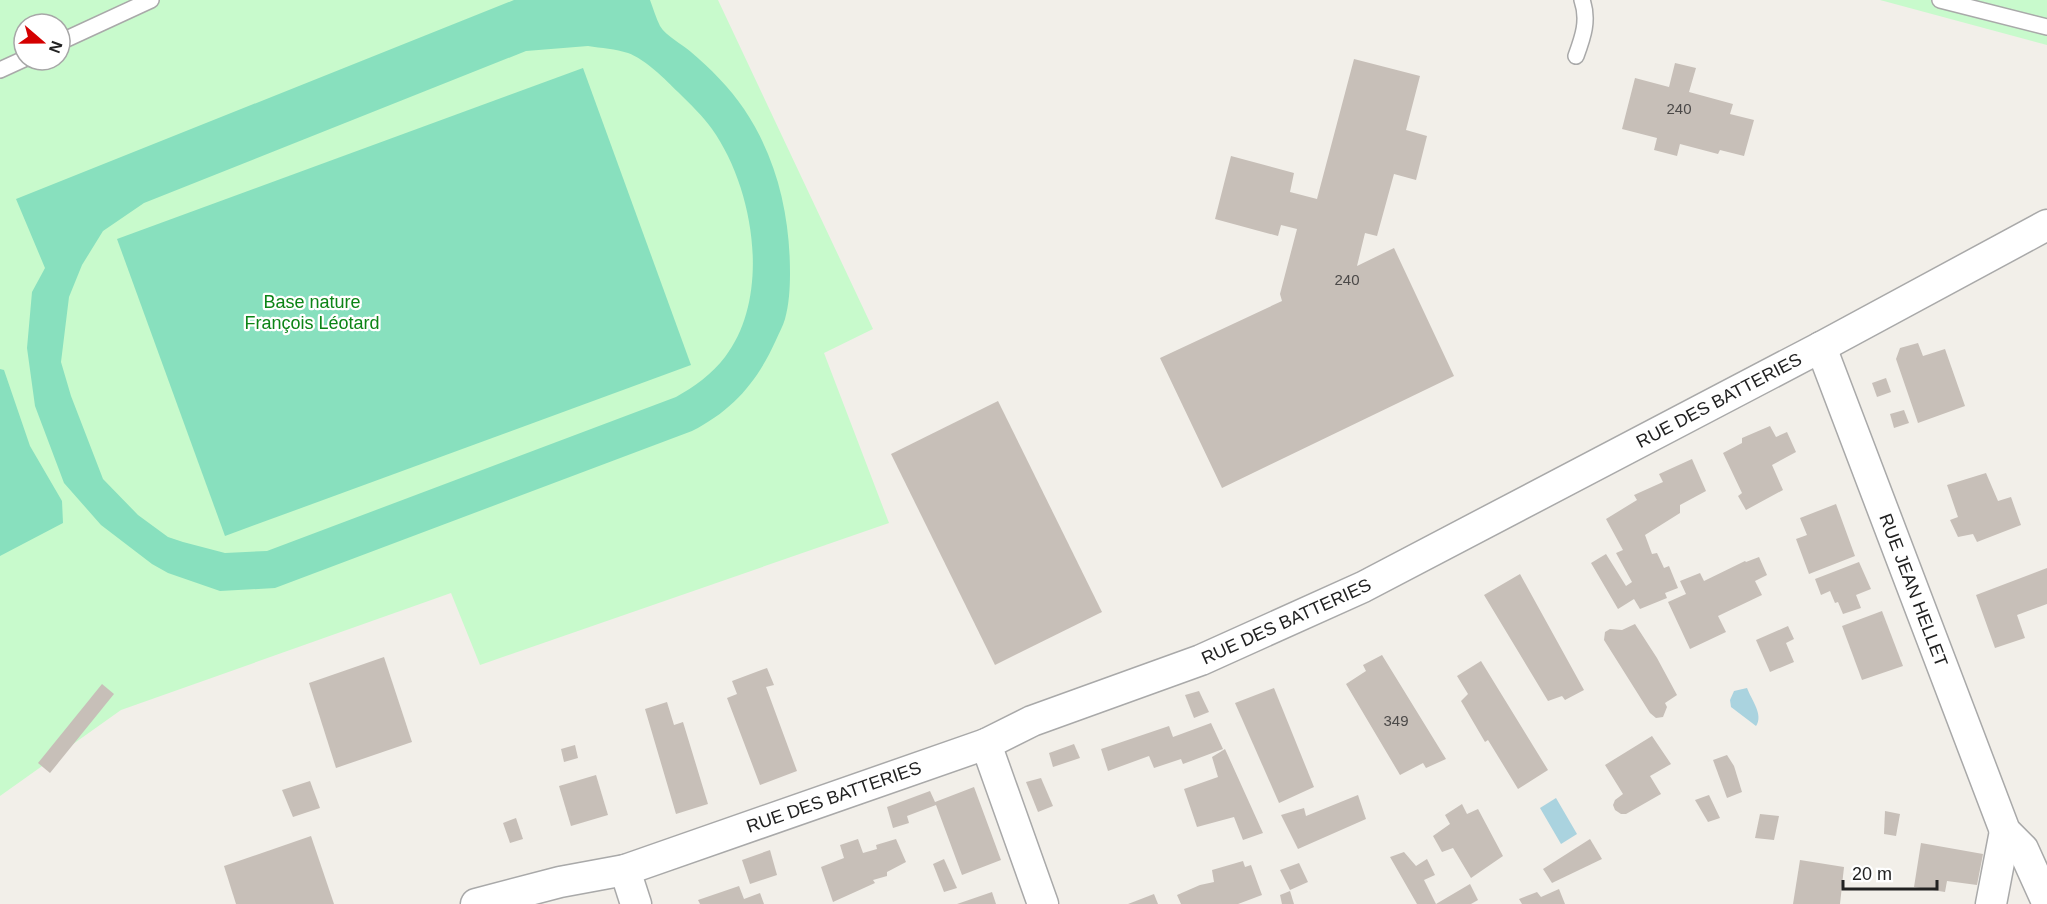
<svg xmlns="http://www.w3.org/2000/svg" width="2047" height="904" font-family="Helvetica,sans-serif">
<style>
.park{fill:#c8facc;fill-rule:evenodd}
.pitch{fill:#88e0be;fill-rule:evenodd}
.water{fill:#aad3df}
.building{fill:#c7bfb8}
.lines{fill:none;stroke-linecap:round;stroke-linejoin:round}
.lane-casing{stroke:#a9a9a9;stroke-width:18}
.street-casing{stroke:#a9a9a9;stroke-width:33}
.lane{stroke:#fff;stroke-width:15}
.street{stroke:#fff;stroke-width:30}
.labels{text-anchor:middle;stroke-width:4.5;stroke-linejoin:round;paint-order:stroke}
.number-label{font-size:15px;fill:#4b4948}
.park-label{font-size:18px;fill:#0c8416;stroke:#fff}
.street-label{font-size:18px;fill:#222;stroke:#fff}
</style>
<rect width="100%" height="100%" fill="#f2efe9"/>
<g class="park">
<path d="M0 0H718L873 329 824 353 889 523 480 665 451 593 121 710 0 796ZM24 24H60V60H24Z"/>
<polygon points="1880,0 2047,0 2047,45"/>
</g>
<g class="pitch">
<path d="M514 0H650C653 8 656 18 660 26 666 36 682 44 691 52 710 68 730 88 744 109 777 158 790 215 790 273 790 288 789 305 785 319 783 326 779 333 776 340 757 382 733 410 692 431L275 588 220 591 168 573 152 564 101 525 64 483 35 406 27 348 32 292 45 268 16 199ZM588 46C601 48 616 49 628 53 645 59 666 80 678 92 690 104 703 116 712 129 754 188 772 296 725 357 712 374 694 387 676 397L267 551 225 553 183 542 168 537 138 515 103 479 71 396 61 362 69 297 82 265 103 231 144 203 526 51Z"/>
<polygon points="583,68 691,365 225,536 117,239"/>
<polygon points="0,369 4,370 30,446 62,501 63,523 0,556"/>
</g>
<g class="water">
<path d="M1747 688C1751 699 1764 715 1756 726L1731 707 1730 700 1734 691Z"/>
<polygon points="1556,798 1577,834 1561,844 1540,808"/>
</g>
<g class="building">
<polygon points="1354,59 1420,76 1406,130 1427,136 1416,180 1394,174 1377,236 1365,233 1357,266 1394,248 1454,376 1222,488 1160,358 1282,301 1280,294 1297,229 1281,225 1278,236 1215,219 1231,156 1294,173 1290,192 1317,199"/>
<polygon points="1675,63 1696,68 1689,92 1733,104 1730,114 1754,120 1744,156 1720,150 1718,154 1680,144 1677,156 1654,150 1657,138 1622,129 1635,78 1669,87"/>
<polygon points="1918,343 1923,356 1945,349 1965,406 1918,423 1896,359 1900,348"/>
<polygon points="1886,378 1891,392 1877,397 1872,383"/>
<polygon points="998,401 1102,612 995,665 891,454"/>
<polygon points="1904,410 1909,423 1894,428 1890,414"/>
<polygon points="1770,426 1776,437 1787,432 1796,452 1772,465 1783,490 1746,510 1738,496 1742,493 1723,453 1742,443 1742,438"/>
<polygon points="1692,459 1706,491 1680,505 1680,513 1645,535 1652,554 1657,553 1664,568 1669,566 1678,588 1665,593 1667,598 1640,609 1634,599 1618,609 1591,563 1606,554 1626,586 1632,582 1616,553 1623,550 1606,519 1637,500 1634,495 1663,482 1659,474"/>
<polygon points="1986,473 1998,501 2011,497 2021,525 1977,542 1973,534 1958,537 1950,520 1958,517 1947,485"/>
<polygon points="1836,504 1855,556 1809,574 1796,539 1807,535 1800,518"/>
<polygon points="1759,557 1767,575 1755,581 1762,595 1718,616 1726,632 1690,649 1668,602 1686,594 1680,581 1700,573 1704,581 1745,561 1746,562"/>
<polygon points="1859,562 1871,589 1856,595 1861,608 1843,614 1838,602 1835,603 1830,591 1821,595 1815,579"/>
<polygon points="2047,568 2047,604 2017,615 2025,638 1995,648 1976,595"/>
<polygon points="1520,574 1584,690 1565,700 1562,696 1548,701 1484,595"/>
<polygon points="1882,611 1903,666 1862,680 1842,626"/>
<polygon points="1635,624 1657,658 1677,695 1665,703 1667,707 1663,717 1656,718 1650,713 1604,640 1605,632 1610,629 1622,630"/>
<polygon points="1788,626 1794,639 1786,643 1794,662 1770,672 1756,640"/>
<polygon points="1382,655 1446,759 1426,768 1423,763 1400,775 1346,684 1366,671 1363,665"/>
<polygon points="384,657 412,742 336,768 309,683"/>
<polygon points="1481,661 1548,770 1518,789 1488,740 1485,742 1461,701 1468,694 1457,676"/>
<polygon points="767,668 774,685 766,687 797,771 760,785 727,698 737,694 732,681"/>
<polygon points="102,684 114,694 50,773 38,763"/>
<polygon points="1274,688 1314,787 1279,803 1235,703"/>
<polygon points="1199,691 1209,712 1194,718 1185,695"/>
<polygon points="667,702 674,725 683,722 708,804 676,814 645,709"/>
<polygon points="1211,723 1223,749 1183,764 1181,759 1154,768 1149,756 1108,771 1101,749 1169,726 1173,737"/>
<polygon points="1652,736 1671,764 1650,776 1661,794 1626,814 1621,814 1615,810 1613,805 1615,800 1623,794 1605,765"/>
<polygon points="1074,744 1080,758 1053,767 1049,753"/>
<polygon points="575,745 578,758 564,762 561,749"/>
<polygon points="1225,749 1263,833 1243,840 1234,817 1197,827 1184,789 1218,777 1212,757"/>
<polygon points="1727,755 1734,766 1742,792 1727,798 1713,760"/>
<polygon points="596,775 608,815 571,826 559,786"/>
<polygon points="1041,778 1053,806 1038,812 1026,782"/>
<polygon points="310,781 320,808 293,817 282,790"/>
<polygon points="974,787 1001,860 962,875 936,805 907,816 909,823 893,828 887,807 930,791 935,802"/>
<polygon points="1358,795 1366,819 1298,849 1281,815 1304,808 1306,816"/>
<polygon points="1709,795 1720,818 1708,822 1695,800"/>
<polygon points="1462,804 1467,814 1478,809 1503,856 1471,878 1453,848 1442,852 1433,836 1450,824 1445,815"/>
<polygon points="1885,811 1900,814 1896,836 1884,834"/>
<polygon points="1760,814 1779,816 1774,840 1755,838"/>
<polygon points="516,818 523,839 510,843 503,823"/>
<polygon points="311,836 334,904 236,904 224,866"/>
<polygon points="858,839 863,853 877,849 876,845 896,839 906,862 887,872 887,876 873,880 875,883 833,902 821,867 844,858 840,845"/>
<polygon points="1590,839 1602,859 1552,883 1543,869"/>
<polygon points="1921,843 1983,854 1977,885 1947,881 1945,892 1914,887"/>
<polygon points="770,850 777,875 750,884 742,860"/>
<polygon points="1404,852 1416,866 1427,859 1435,875 1424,880 1436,904 1470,884 1478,900 1471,904 1417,904 1390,857"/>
<polygon points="944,859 957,888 944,892 933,864"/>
<polygon points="1800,860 1844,867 1840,904 1793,904"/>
<polygon points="1243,861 1245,867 1251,865 1262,895 1238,904 1181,904 1177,895 1200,885 1214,882 1212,870"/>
<polygon points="1299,863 1308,882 1290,890 1280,870"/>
<polygon points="739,886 744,899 760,893 764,904 700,904 698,900"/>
<polygon points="1559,889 1565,904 1522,904 1519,899 1537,892 1541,897"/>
<polygon points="1290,891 1294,904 1282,904 1280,895"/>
<polygon points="992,892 996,904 957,904"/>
<polygon points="1154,894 1158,904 1128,904"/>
</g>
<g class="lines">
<g class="lane-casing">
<g id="lane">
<polyline points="1940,0 2047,27"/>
<polyline points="60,42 151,0"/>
<path d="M1576 56C1583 37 1589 20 1582 0"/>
<polyline points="0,70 24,59"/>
</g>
</g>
<g class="street-casing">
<g id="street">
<path id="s1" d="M1821 347 2005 831 2023 849 2047 902"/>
<polyline points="986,744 1043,904"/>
<polyline points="625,870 636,904"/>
<path id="s2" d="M476 904 560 882 625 870 986 744 1032 721 1201 660 1363 587 1821 347 2047 225"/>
<polyline points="1991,904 2005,831"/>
</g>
</g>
<use href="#lane" class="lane"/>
<use href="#street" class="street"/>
</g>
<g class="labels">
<g class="number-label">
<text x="1679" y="114">240</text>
<text x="1347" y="285">240</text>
<text x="1396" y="726">349</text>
</g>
<g class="park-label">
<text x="312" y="308">Base nature<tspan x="312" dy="21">François Léotard</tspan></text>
</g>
<g class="street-label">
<text dy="6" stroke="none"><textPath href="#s2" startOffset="1346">RUE DES BATTERIES</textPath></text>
<text dy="6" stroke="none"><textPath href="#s1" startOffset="260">RUE JEAN HELLET</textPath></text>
<text dy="6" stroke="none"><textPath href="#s2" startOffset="860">RUE DES BATTERIES</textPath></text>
<text dy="6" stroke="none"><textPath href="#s2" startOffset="374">RUE DES BATTERIES</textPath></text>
</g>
</g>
<g transform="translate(42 42) rotate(110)"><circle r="28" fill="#ffffff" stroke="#a7a7a7" stroke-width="1.5"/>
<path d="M0-4.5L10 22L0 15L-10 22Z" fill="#d40000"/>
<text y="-9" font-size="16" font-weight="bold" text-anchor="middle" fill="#222222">N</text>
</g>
<path d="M1843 880v9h94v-9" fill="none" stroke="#222222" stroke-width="3"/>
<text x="1852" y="880" font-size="18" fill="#222222" stroke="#ffffff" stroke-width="4.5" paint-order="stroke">20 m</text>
</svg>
